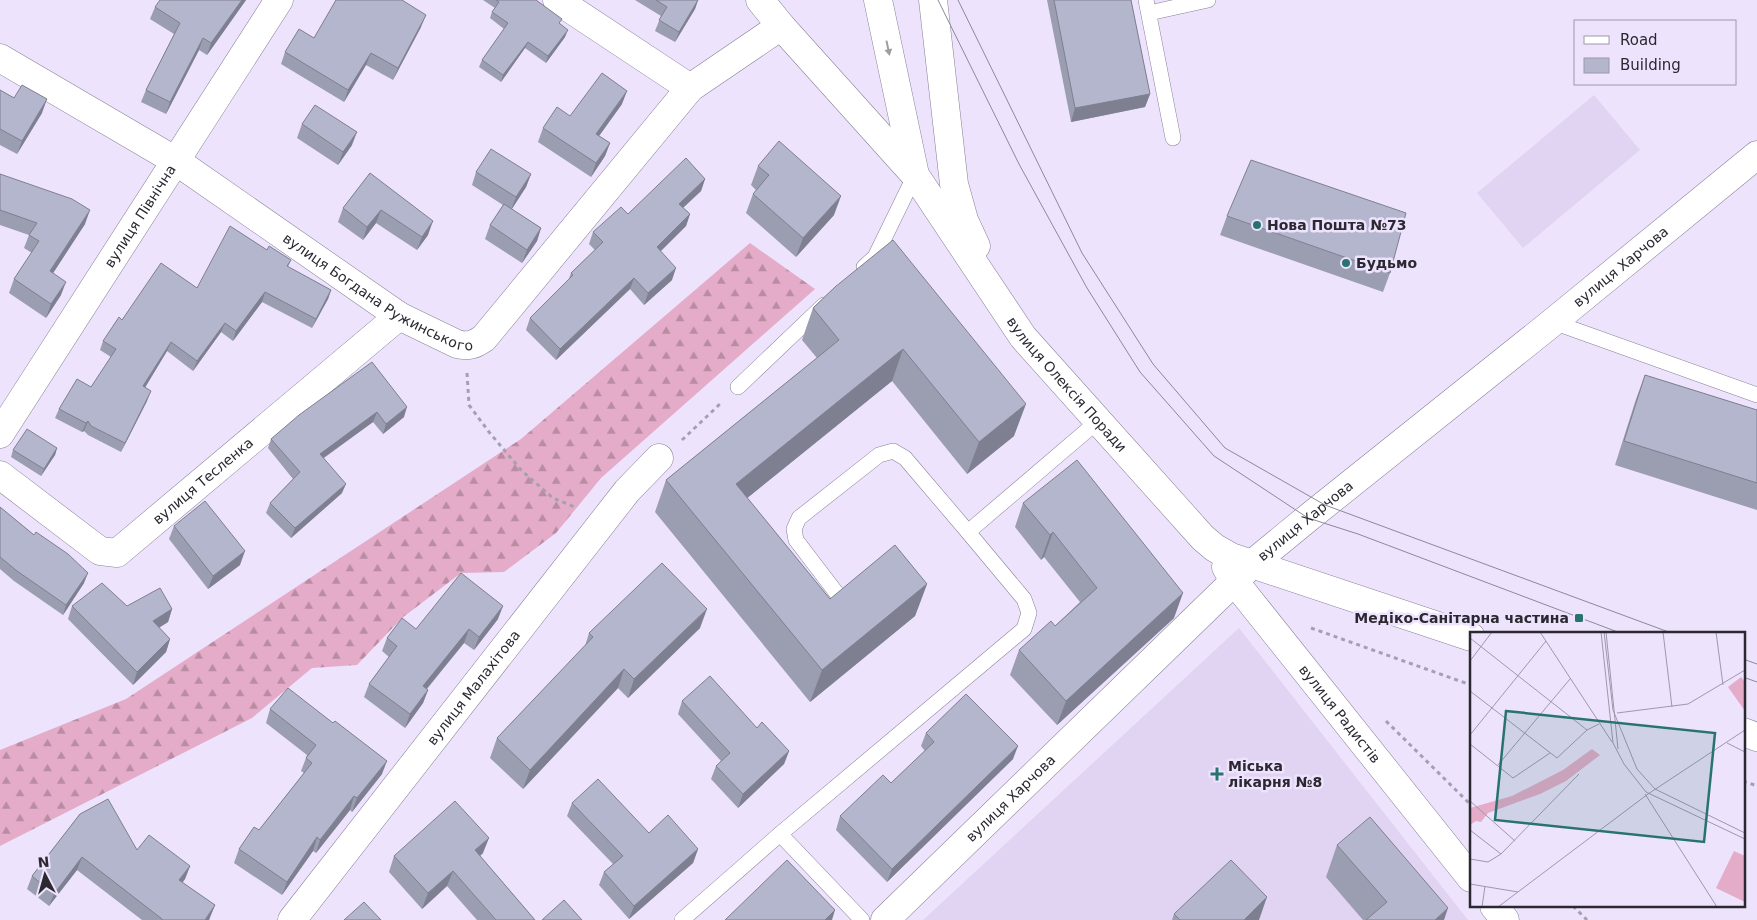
<svg xmlns="http://www.w3.org/2000/svg" width="1757" height="920" font-family="'DejaVu Sans',sans-serif">
<style>
.built{fill:#e1d4f3}
.forest{fill:url(#forest-firs)}
.lines{fill:none;stroke-linecap:round;stroke-linejoin:round}
.service-casing{stroke:#898096;stroke-width:16}
.minor-casing{stroke:#898096;stroke-width:29}
.tertiary-casing{stroke:#898096;stroke-width:29}
.secondary-casing{stroke:#898096;stroke-width:29}
.path{stroke:#a69fb2;stroke-width:3;stroke-dasharray:4 4;stroke-linecap:butt}
.service{stroke:#fff;stroke-width:15}
.minor{stroke:#fff;stroke-width:28}
.tertiary{stroke:#fff;stroke-width:28}
.secondary{stroke:#fff;stroke-width:28}
.tram{stroke:#8e8899;stroke-width:1}
.wall{fill:#9b9db1}
.shaded-wall{fill:#7e7f90}
.building{fill:#b4b6ce;stroke:#7e7f90}
.oneway{fill:#a09ea2}
.poi-dot{fill:#287372;stroke:#ede3fc;stroke-width:2}
.labels{text-anchor:middle;stroke-width:5;stroke-linejoin:round;paint-order:stroke}
.street-label{font-size:14px;fill:#2b2831;stroke:#ede3fc}
.poi-label{font-size:14px;font-weight:bold;fill:#2b2831;stroke:#ede3fc;text-anchor:start}
.inset-road{fill:none;stroke:#9f98ab;stroke-width:1}
.view{fill:#287372;fill-opacity:0.15;stroke:#287372;stroke-width:2.5}
.inset-edge{fill:none;stroke:#2b2831;stroke-width:2.5}
</style>
<defs>
<pattern id="forest-firs" width="22" height="20" patternUnits="userSpaceOnUse" patternTransform="scale(1.25)"><rect width="22" height="20" fill="#e4acc8"/><path d="M5 1l3.5 6h-7zM16 11l3.5 6h-7z" fill="#b98ca3"/></pattern>
</defs>
<rect width="100%" height="100%" fill="#ede3fc"/>
<g class="built">
<polygon points="1594,95 1640,150 1523,248 1477,193"/>
<polygon points="1239,628 1468,920 923,920"/>
</g>
<polygon class="forest" points="750,243 815,289 601,478 556,533 504,572 461,573 402,618 357,665 312,668 252,718 0,846 0,750 126,699 521,439"/>
<g class="lines">
<g class="service-casing">
<g id="service">
<polyline points="1146,0 1173,138"/>
<polyline points="1149,13 1208,0"/>
<polyline points="864,267 875,257 915,175"/>
<polyline points="1553,322 1757,395"/>
<polyline points="738,387 824,305"/>
<polyline points="838,595 796,540 794,529 799,518 879,455 893,451 905,458 968,532"/>
<polyline points="780,834 862,920"/>
<polyline points="682,920 780,834 1024,629 1029,613 1024,599 968,532 1098,421"/>
</g>
</g>
<g class="minor-casing">
<g id="minor">
<polyline points="557,0 690,88"/>
<path id="s1" d="M0 58 176 161 399 316 457 344C468 347 474 345 484 338L690 88 781 26"/>
<path id="s2" d="M0 434 279 0"/>
<path id="s3" d="M0 475 100 551 117 553 399 316"/>
<path id="s4" d="M1226 567 1234 581 1471 878"/>
<polyline points="1494,906 1505,920"/>
<path id="s5" d="M292 920 627 491 659 458"/>
<path id="s6" d="M885 920 1252 564 1308 518 1553 322 1757 155"/>
</g>
</g>
<g class="tertiary-casing">
<polyline id="tertiary" points="760,0 781,26 915,175"/>
</g>
<g class="secondary-casing">
<g id="secondary">
<path id="s7" d="M878 0 915 175 1023 337 1203 538 1215 548 1231 557 1471 637"/>
<polyline points="933,0 954,184 964,220 976,246"/>
<polyline points="1743,732 1757,737"/>
</g>
</g>
<g class="path">
<polyline points="467,373 469,405 489,432 521,470 553,498 577,508"/>
<polyline points="682,440 721,403"/>
<polyline points="1311,628 1471,685"/>
<polyline points="1386,721 1471,805"/>
<polyline points="1743,781 1757,786"/>
<polyline points="1573,906 1587,920"/>
</g>
<use href="#service" class="service"/>
<use href="#minor" class="minor"/>
<use href="#tertiary" class="tertiary"/>
<use href="#secondary" class="secondary"/>
<g class="tram">
<polyline points="938,0 1019,164 1087,288 1140,372 1214,456 1308,518 1358,534 1623,634"/>
<polyline points="958,0 1082,253 1153,364 1225,448 1325,505 1674,634"/>
<polyline points="1743,659 1757,664"/>
<polyline points="1743,677 1757,682"/>
</g>
</g>
<g class="wall">
<polygon points="246,0 207,55 199,50 166,114 141,102 146,90 174,34 150,19 155,7"/>
<polygon points="336,0 403,0 403,1 421,27 393,80 366,65 344,102 281,64 285,52 314,38"/>
<polygon points="483,0 536,0 560,24 565,37 546,63 525,48 501,82 479,67 482,60 504,29 490,18 492,12 495,8"/>
<polygon points="635,0 698,0 695,9 675,42 655,31 661,16"/>
<polygon points="1047,0 1131,0 1150,94 1145,107 1071,122"/>
<polygon points="0,90 42,113 17,154 0,145"/>
<polygon points="622,104 599,136 610,143 605,156 591,177 538,142 543,128 570,116"/>
<polygon points="302,124 352,145 338,165 297,138"/>
<polygon points="758,166 834,215 796,257 746,213 753,194 756,190 751,185"/>
<polygon points="476,172 531,174 526,187 512,209 541,228 537,241 522,263 485,239 490,225 503,205 472,185"/>
<polygon points="370,173 428,235 417,250 376,223 363,240 338,222 343,208"/>
<polygon points="0,174 85,224 53,273 61,295 46,318 9,293 14,279 32,253 24,248 29,235 0,225"/>
<polygon points="705,179 701,191 683,208 690,214 686,226 660,251 672,280 644,305 630,289 556,360 526,330 530,318 568,281 571,273 595,250 589,244 593,232 628,214"/>
<polygon points="1227,216 1390,273 1383,292 1220,235"/>
<polygon points="267,250 291,260 288,267 331,290 328,299 312,328 262,302 233,341 221,332 193,371 167,351 145,387 147,401 121,452 88,435 84,431 82,432 55,418 59,409 91,387 111,357 100,350 103,341 122,320 197,288"/>
<polygon points="835,287 1014,436 967,474 892,381 747,498 830,599 927,584 915,616 810,702 655,512 666,480 817,358 802,340 813,308"/>
<polygon points="372,362 404,417 383,434 373,422 324,458 342,493 291,538 266,513 270,503 293,479 268,448 271,439"/>
<polygon points="1645,375 1757,410 1757,510 1615,465 1636,399"/>
<polygon points="57,448 55,455 41,476 11,457 13,450"/>
<polygon points="1023,503 1174,618 1057,725 1010,675 1019,650 1055,626 1080,602 1044,557 1041,560 1015,527"/>
<polygon points="0,507 34,535 84,583 63,615 14,581 0,569"/>
<polygon points="174,526 240,565 208,589 169,539"/>
<polygon points="72,606 127,606 172,609 168,622 159,628 170,639 166,652 133,685 68,619"/>
<polygon points="498,619 474,650 464,643 427,689 428,690 423,703 405,728 364,697 369,684 389,657 382,651 387,638 416,629"/>
<polygon points="700,628 628,698 618,688 523,789 490,758 497,738 585,646 589,633"/>
<polygon points="682,701 757,728 789,751 784,764 738,808 711,779 716,766 721,761 678,714"/>
<polygon points="270,709 382,774 352,812 350,810 316,853 313,851 282,895 234,863 239,849 259,830 304,773 301,771 306,758 307,755 266,723"/>
<polygon points="926,733 1013,759 887,882 836,830 840,816 891,783 925,751 921,746"/>
<polygon points="572,803 649,833 698,849 693,863 629,919 599,885 604,872 613,864 567,816"/>
<polygon points="80,814 137,850 190,866 185,879 182,883 215,905 209,920 142,920 77,870 49,906 27,889 32,876"/>
<polygon points="1337,845 1444,920 1363,920 1326,877"/>
<polygon points="483,853 480,856 535,920 477,920 447,886 422,909 389,872 394,856"/>
<polygon points="1174,914 1259,920 1172,920"/>
</g>
<g class="shaded-wall">
<polygon points="242,0 246,0 207,55 211,43"/>
<polygon points="698,0 695,9 675,42 679,32"/>
<polygon points="426,15 421,27 393,80 398,68"/>
<polygon points="568,30 565,37 546,63 548,56"/>
<polygon points="203,38 199,50 166,114 170,102"/>
<polygon points="528,42 525,48 501,82 503,75"/>
<polygon points="371,53 366,65 344,102 348,90"/>
<polygon points="627,91 622,104 591,147 596,134"/>
<polygon points="1150,94 1145,107 1071,122 1075,108"/>
<polygon points="47,99 42,113 17,154 22,141"/>
<polygon points="357,132 352,145 338,165 343,152"/>
<polygon points="610,143 605,156 591,177 596,163"/>
<polygon points="531,174 526,187 511,210 516,197"/>
<polygon points="705,179 701,191 675,215 679,204"/>
<polygon points="841,196 834,215 796,257 803,238"/>
<polygon points="90,210 85,224 46,284 50,271"/>
<polygon points="381,210 376,223 363,240 367,227"/>
<polygon points="690,214 686,226 653,259 657,247"/>
<polygon points="433,221 428,235 417,250 422,237"/>
<polygon points="541,228 537,241 522,263 527,250"/>
<polygon points="676,268 672,280 644,305 648,293"/>
<polygon points="634,278 630,289 556,360 560,349"/>
<polygon points="66,282 61,295 46,318 51,304"/>
<polygon points="331,290 328,299 312,328 316,319"/>
<polygon points="265,292 262,302 233,341 236,331"/>
<polygon points="225,323 221,332 193,371 197,361"/>
<polygon points="171,342 167,351 140,396 143,386"/>
<polygon points="903,349 892,381 725,516 736,484"/>
<polygon points="151,391 147,401 121,452 125,443"/>
<polygon points="1026,404 1014,436 967,474 979,442"/>
<polygon points="407,407 404,417 383,434 386,424"/>
<polygon points="377,412 373,422 316,463 320,454"/>
<polygon points="88,421 84,431 82,432 86,423"/>
<polygon points="57,448 55,455 41,476 44,469"/>
<polygon points="346,484 342,493 291,538 295,528"/>
<polygon points="1053,532 1044,557 1041,560 1050,535"/>
<polygon points="245,551 240,565 208,589 213,576"/>
<polygon points="88,573 84,583 63,615 66,605"/>
<polygon points="927,584 915,616 810,702 822,670"/>
<polygon points="1183,593 1174,618 1057,725 1066,701"/>
<polygon points="503,606 498,619 474,650 479,637"/>
<polygon points="172,609 168,622 148,634 153,621"/>
<polygon points="707,609 700,628 628,698 634,679"/>
<polygon points="469,629 464,643 418,699 423,686"/>
<polygon points="170,639 166,652 133,685 137,672"/>
<polygon points="624,669 618,688 523,789 530,770"/>
<polygon points="428,690 423,703 405,728 410,714"/>
<polygon points="1018,746 1013,759 887,882 892,869"/>
<polygon points="789,751 784,764 738,808 743,794"/>
<polygon points="387,761 382,774 352,812 357,798"/>
<polygon points="354,796 350,810 316,853 320,840"/>
<polygon points="317,837 313,851 282,895 287,882"/>
<polygon points="489,838 483,853 469,866 475,850"/>
<polygon points="698,849 693,863 629,919 634,906"/>
<polygon points="82,857 77,870 49,906 54,894"/>
<polygon points="190,866 185,879 174,893 179,880"/>
<polygon points="453,871 447,886 422,909 428,893"/>
<polygon points="1267,897 1259,920 1244,920"/>
<polygon points="215,905 210,917 209,920 205,920"/>
<polygon points="1448,908 1444,920 1435,920"/>
<polygon points="835,910 832,920 825,920"/>
</g>
<g class="building">
<polygon points="160,0 242,0 211,43 203,38 170,102 146,90 180,23 155,7"/>
<polygon points="336,0 402,0 426,15 398,68 371,53 348,90 285,52 299,29 314,38"/>
<polygon points="496,0 536,0 562,19 559,23 568,30 548,56 528,42 503,75 482,60 508,23 492,12 499,2"/>
<polygon points="656,0 698,0 679,32 659,20 667,7"/>
<polygon points="1054,0 1131,0 1150,94 1075,108"/>
<polygon points="602,73 627,91 596,134 610,143 596,163 543,128 557,107 570,116"/>
<polygon points="22,85 47,99 22,141 0,129 0,90 14,98"/>
<polygon points="315,105 357,132 343,152 302,124"/>
<polygon points="779,141 841,196 803,238 753,194 769,175 758,166"/>
<polygon points="491,149 531,174 516,197 476,172"/>
<polygon points="686,158 705,179 679,204 690,214 657,247 676,268 648,293 634,278 560,349 530,318 573,275 571,273 603,242 593,232 621,207 628,214"/>
<polygon points="1251,160 1406,213 1390,273 1227,216"/>
<polygon points="370,173 433,221 422,237 381,210 367,227 343,208"/>
<polygon points="0,174 72,199 90,210 50,271 66,282 51,304 14,279 39,241 29,235 37,223 0,210"/>
<polygon points="504,204 541,228 527,250 490,225"/>
<polygon points="230,226 267,250 269,246 291,260 287,266 331,290 316,319 265,292 236,331 225,323 197,361 171,342 143,386 151,391 125,443 91,426 88,421 86,423 59,409 77,379 91,387 116,349 103,341 119,317 122,320 161,263 197,288"/>
<polygon points="893,240 1026,404 979,442 903,349 736,484 830,599 895,545 927,584 822,670 666,480 839,340 813,308 835,287"/>
<polygon points="372,362 407,407 386,424 377,412 320,454 346,484 295,528 270,503 300,472 271,439 299,415"/>
<polygon points="1645,375 1757,410 1757,483 1624,441"/>
<polygon points="27,429 57,448 44,469 13,450"/>
<polygon points="1077,460 1183,593 1066,701 1019,650 1051,621 1055,626 1097,588 1053,532 1050,535 1023,503"/>
<polygon points="205,501 245,551 213,576 174,526"/>
<polygon points="0,507 34,535 36,532 68,554 88,573 66,605 17,571 0,557"/>
<polygon points="662,563 707,609 634,679 624,669 530,770 497,738 593,637 589,633"/>
<polygon points="461,573 503,606 479,637 469,629 423,686 428,690 410,714 369,684 397,646 387,638 402,618 416,629"/>
<polygon points="102,583 127,606 160,588 172,609 153,621 170,639 137,672 72,606"/>
<polygon points="710,676 757,728 762,722 789,751 743,794 716,766 730,753 682,701"/>
<polygon points="288,688 333,723 335,721 387,761 357,798 354,796 320,840 317,837 287,882 239,849 254,827 259,830 312,763 306,758 316,745 270,709"/>
<polygon points="966,694 1018,746 892,869 840,816 883,775 891,783 934,742 926,733"/>
<polygon points="598,779 649,833 668,815 698,849 634,906 604,872 623,856 572,803"/>
<polygon points="108,799 137,850 149,835 190,866 179,880 215,905 205,920 162,920 162,919 82,857 54,894 32,876 80,814"/>
<polygon points="455,801 489,838 475,850 535,920 496,920 453,871 428,893 394,856"/>
<polygon points="1370,817 1448,908 1435,920 1366,920 1387,902 1337,845"/>
<polygon points="787,860 835,910 825,920 725,920"/>
<polygon points="1231,860 1267,897 1244,920 1180,920 1174,914"/>
<polygon points="564,900 582,920 542,920"/>
<polygon points="364,902 381,920 344,920"/>
</g>
<defs><path id="oneway-solid" d="M-6-.8H1V-3.2L6.5 0L1 3.2V.8H-6Z" transform="scale(1.25)"/></defs>
<use class="oneway" href="#oneway-solid" transform="translate(888 48) rotate(78)"/>
<g class="poi-dot">
<circle cx="1257" cy="225" r="5"/>
<circle cx="1346" cy="263" r="5"/>
<rect x="1574" y="613" width="10" height="10" rx="2.5"/>
<path d="M1214.5 766.5h5v5h5v5h-5v5h-5v-5h-5v-5h5z"/>
</g>
<g class="labels">
<g class="street-label">
<text dy="5" stroke="none"><textPath href="#s2" startOffset="259">вулиця Північна</textPath></text>
<text dy="5" stroke="none"><textPath href="#s6" startOffset="985">вулиця Харчова</textPath></text>
<text dy="5" stroke="none"><textPath href="#s1" startOffset="446">вулиця Богдана Ружинського</textPath></text>
<text dy="5" stroke="none"><textPath href="#s7" startOffset="438">вулиця Олексія Поради</textPath></text>
<text dy="5" stroke="none"><textPath href="#s3" startOffset="255">вулиця Тесленка</textPath></text>
<text dy="5" stroke="none"><textPath href="#s6" startOffset="580">вулиця Харчова</textPath></text>
<text dy="5" stroke="none"><textPath href="#s5" startOffset="295">вулиця Малахітова</textPath></text>
<text dy="5" stroke="none"><textPath href="#s4" startOffset="186">вулиця Радистів</textPath></text>
<text dy="5" stroke="none"><textPath href="#s6" startOffset="175">вулиця Харчова</textPath></text>
</g>
<g class="poi-label">
<text x="1267" y="230">Нова Пошта №73</text>
<text x="1356" y="268">Будьмо</text>
<text x="1569" y="623" text-anchor="end">Медіко-Санітарна частина</text>
<text x="1228" y="771">Міська<tspan x="1228" dy="16">лікарня №8</tspan></text>
</g>
</g>
<g transform="translate(1470 632)">
<rect width="275" height="275" fill="#ede3fc"/>
<path d="M122 117 130 123 96 149 70 162 18 181 11 190 6 189 0 193V176L42 164 93 138Z" fill="#e4acc8"/>
<path d="M271 45 275 50V79L258 55ZM264 219 275 224V270L246 256Z" fill="#e4acc8"/>
<path class="inset-road" d="M70 0 142 110M131 0 143 111 154 132 176 160 275 207M134 0 143 78 167 137 185 157 275 201M136 0 148 117M193 0 202 75M246 0 253 53M0 6 117 98M0 29 22 0M0 59 87 126 117 98 129 92M147 81 218 72 275 38M0 103 76 9M257 111 275 120M0 112 43 146 80 121M28 133 100 47M175 162 247 275M0 169 45 209M0 198 31 222M0 227 18 230 31 222 109 142M0 252 48 260M12 275 15 254M28 275 178 162 275 98"/>
<path class="view" d="M36 79 245 101 234 210 25 188Z"/>
<rect width="275" height="275" class="inset-edge"/>
</g>
<rect x="1574" y="20" width="162" height="65" fill="#ede3fc" stroke="#9f98ab"/>
<rect x="1584" y="36" width="25" height="8" fill="#ffffff" stroke="#9f98ab"/>
<text x="1620" y="45" font-size="15" fill="#2b2831">Road</text>
<rect x="1584" y="58" width="25" height="15" fill="#b4b6ce" stroke="#9f98ab"/>
<text x="1620" y="70" font-size="15" fill="#2b2831">Building</text>
<g transform="translate(45 875) rotate(354)" stroke="#ede3fc" stroke-width="4" paint-order="stroke">
<path d="M0-4L9 19L0 12L-9 19Z" fill="#2b2831"/>
<text y="-8" font-size="14" font-weight="bold" text-anchor="middle" fill="#2b2831">N</text>
</g>
</svg>
